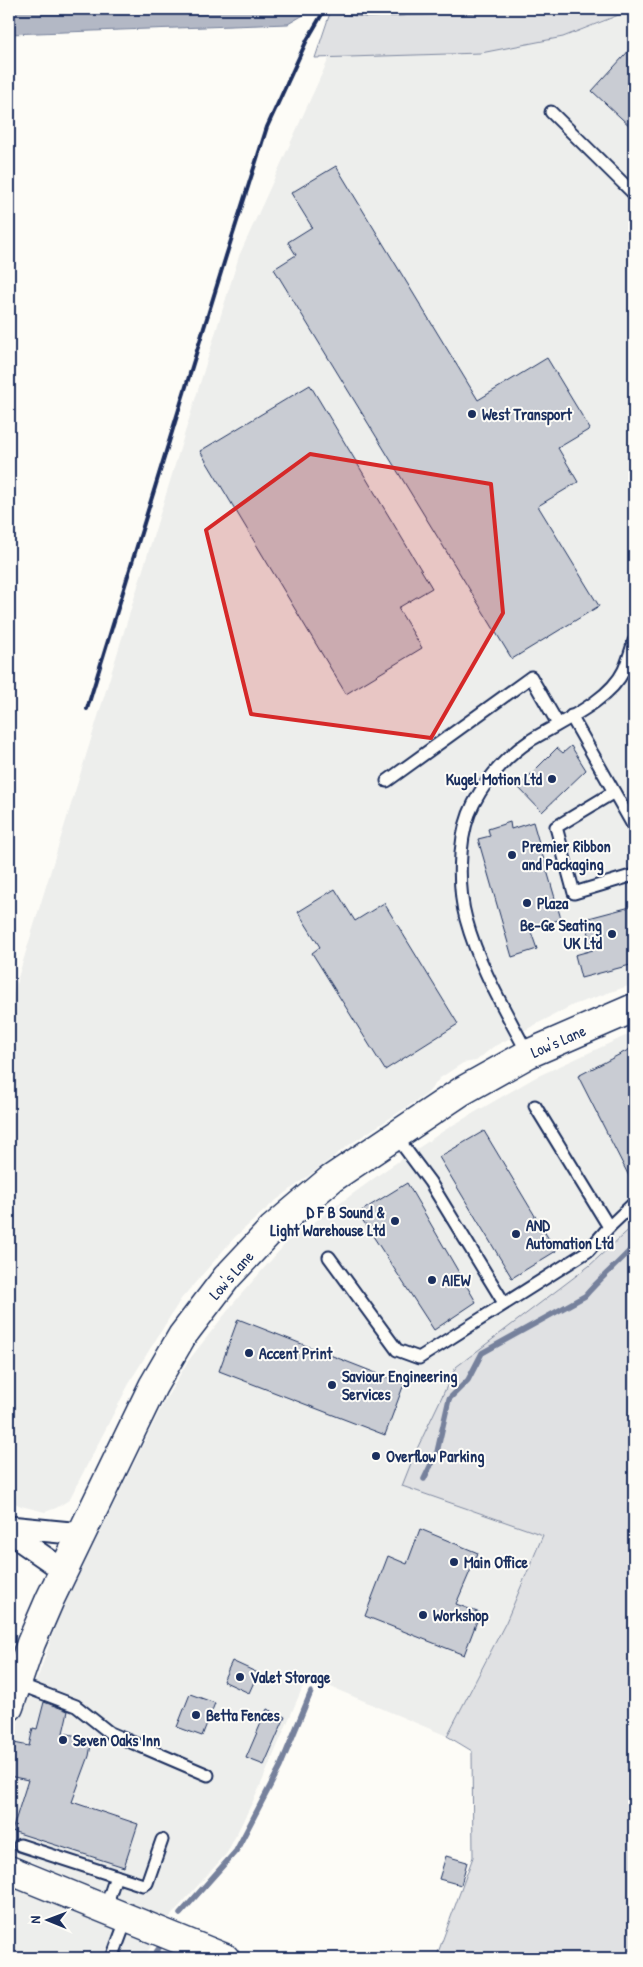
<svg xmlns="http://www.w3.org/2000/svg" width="643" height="1967" font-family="'Patrick Hand',sans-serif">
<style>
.built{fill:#edeeec}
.green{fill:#e0e1e3;stroke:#7e88a0}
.water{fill:#b3b8c5;stroke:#76819c}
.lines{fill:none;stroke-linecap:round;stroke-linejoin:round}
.stream{stroke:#76819c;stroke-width:5.5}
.building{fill:#c9ccd3;stroke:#1b2f5e}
.service-casing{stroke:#1b2f5e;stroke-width:15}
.minor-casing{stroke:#1b2f5e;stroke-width:25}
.tertiary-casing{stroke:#1b2f5e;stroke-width:31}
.service{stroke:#fdfcf7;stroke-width:11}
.minor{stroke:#fdfcf7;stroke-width:21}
.tertiary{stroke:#fdfcf7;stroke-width:28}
.rail{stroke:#1b2f5e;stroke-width:4}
.marked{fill:#d62828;fill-opacity:0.2;stroke:#d62828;stroke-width:4;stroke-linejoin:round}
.poi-dot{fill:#1b2f5e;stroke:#fdfcf7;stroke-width:2}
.labels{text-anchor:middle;stroke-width:4;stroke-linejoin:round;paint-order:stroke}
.poi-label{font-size:16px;font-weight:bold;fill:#1b2f5e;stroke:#fdfcf7;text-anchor:start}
.street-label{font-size:16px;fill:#1b2f5e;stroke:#fdfcf7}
</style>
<rect width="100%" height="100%" fill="#fdfcf7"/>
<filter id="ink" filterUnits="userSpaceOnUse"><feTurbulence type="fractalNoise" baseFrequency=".02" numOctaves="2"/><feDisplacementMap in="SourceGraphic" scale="10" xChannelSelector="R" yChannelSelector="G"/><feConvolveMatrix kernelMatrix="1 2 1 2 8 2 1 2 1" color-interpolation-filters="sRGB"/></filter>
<g filter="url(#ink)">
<g class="built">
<polygon points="628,13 634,19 634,736 629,744 634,754 634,984 573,1005 493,1047 476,1061 463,1063 440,1078 427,1094 349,1145 274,1202 235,1237 181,1299 132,1378 69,1500 56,1508 45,1512 21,1506 9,1500 9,1007 239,256 330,56 481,53 563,37"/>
<polygon points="634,1032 634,1225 589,1266 402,1486 543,1535 506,1622 447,1736 307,1677 258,1791 227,1853 167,1920 9,1852 9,1742 12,1742 21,1713 39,1674 59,1616 163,1404 188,1361 237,1299 287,1242 384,1171 448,1128 536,1077"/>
<polygon points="9,1882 154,1942 143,1958 9,1958"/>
</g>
<g class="green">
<polygon points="512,9 634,9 563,37 481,53 315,58 330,13 367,17 474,13"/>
<polygon points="634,1225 634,1958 436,1958 473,1857 472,1751 447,1736 506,1622 543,1535 402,1486 415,1453 456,1367 589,1266"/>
</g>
<polygon class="water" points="9,9 512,9 474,13 367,17 340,13 307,13 288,24 9,34"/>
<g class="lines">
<g class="stream">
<path d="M424 1479 437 1452 449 1399 468 1380 482 1353 585 1296C600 1278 618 1264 634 1246"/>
<polyline points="180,1914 236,1851 280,1767 311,1692"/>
<polyline points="152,1958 159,1948"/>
</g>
</g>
<g class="building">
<polygon points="634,45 634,130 592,91"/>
<polygon points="336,166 478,400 547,358 590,429 558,448 578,482 538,506 599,606 512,659 274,269 296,255 288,242 312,227 291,193"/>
<polygon points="310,385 432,588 398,608 422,648 346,694 200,451"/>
<polygon points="571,746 586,770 542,812 518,787 557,748 563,753"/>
<polygon points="510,822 511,829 533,822 561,919 530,929 537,949 512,957 478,839 490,836 488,829"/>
<polygon points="335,889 355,921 384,903 458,1024 385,1070 312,953 320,947 298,912"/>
<polygon points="634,906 634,964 581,978 575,955 593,950 585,919"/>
<polygon points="634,1047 634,1186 578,1076"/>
<polygon points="484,1131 556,1251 512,1278 439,1157"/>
<polygon points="407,1183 476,1302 434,1330 358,1213"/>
<polygon points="238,1319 404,1384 385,1435 219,1371"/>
<polygon points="420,1529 478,1553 456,1604 480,1613 464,1655 365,1616 388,1556 407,1564"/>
<polygon points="232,1661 258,1673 249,1693 223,1681"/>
<polygon points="190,1694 215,1703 202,1736 177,1727"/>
<polygon points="44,1702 68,1711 63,1733 92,1739 89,1756 72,1802 138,1824 124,1867 12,1831 28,1780 9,1776 9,1742 29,1746 33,1728 37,1729"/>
<polygon points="267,1709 285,1717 264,1765 246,1758"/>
<polygon points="446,1856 467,1862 461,1885 439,1879"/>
</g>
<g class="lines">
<g class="service-casing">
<g id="service">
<polyline points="551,112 634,194"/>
<polyline points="571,716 634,827"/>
<polyline points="387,781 531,677 558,724"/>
<polyline points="614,792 556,827 574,893 634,875"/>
<path d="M528 1054C505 1010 479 967 466 919 458 890 458 843 469 814 481 784 505 757 531 740 560 722 609 702 624 670 628 661 631 651 634 641"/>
<polyline points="395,1135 430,1182 504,1303"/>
<polyline points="609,1227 634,1203"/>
<polyline points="329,1257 397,1350 419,1358 588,1251 609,1227 535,1106"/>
<polyline points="16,1683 76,1706 110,1733 208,1775"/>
<polyline points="20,1845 143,1885 147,1883 162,1840"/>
<polyline points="105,1909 116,1876"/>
<polyline points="112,1958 127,1918"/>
</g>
</g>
<g class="minor-casing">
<g id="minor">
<polyline points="9,1527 81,1534"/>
<polyline points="9,1527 24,1543 63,1570"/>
</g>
</g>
<g class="tertiary-casing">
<g id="tertiary">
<polyline points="9,1707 31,1643 50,1599 153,1386 182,1336 227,1277 272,1229 331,1179 462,1091 528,1054 634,1008"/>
<polyline points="9,1870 225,1958"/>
</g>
</g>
<use href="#service" class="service"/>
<use href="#minor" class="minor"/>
<use href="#tertiary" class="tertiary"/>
<polyline class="rail" points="87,709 226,256 267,127 307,40 325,9"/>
</g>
</g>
<path class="marked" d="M310 454 491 484 503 613 431 738 251 714 206 530Z"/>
<g class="poi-dot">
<circle cx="472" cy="414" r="5"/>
<circle cx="552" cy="779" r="5"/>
<circle cx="512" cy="855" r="5"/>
<circle cx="527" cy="903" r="5"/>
<circle cx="612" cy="934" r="5"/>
<circle cx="395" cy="1221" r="5"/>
<circle cx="516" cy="1234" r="5"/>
<circle cx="432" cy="1280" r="5"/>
<circle cx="249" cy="1353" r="5"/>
<circle cx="332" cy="1385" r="5"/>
<circle cx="376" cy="1456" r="5"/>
<circle cx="454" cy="1562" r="5"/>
<circle cx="423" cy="1615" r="5"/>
<circle cx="240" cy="1677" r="5"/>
<circle cx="196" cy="1715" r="5"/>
<circle cx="63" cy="1740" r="5"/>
</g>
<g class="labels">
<g class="poi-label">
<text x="482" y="420">West Transport</text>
<text x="542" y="785" text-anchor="end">Kugel Motion Ltd</text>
<text x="522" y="852">Premier Ribbon<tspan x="522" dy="18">and Packaging</tspan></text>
<text x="537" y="909">Plaza</text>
<text x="602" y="931" text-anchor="end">Be-Ge Seating<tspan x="602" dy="18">UK Ltd</tspan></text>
<text x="385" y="1218" text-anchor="end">D F B Sound &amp;<tspan x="385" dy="18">Light Warehouse Ltd</tspan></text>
<text x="526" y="1231">AND<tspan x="526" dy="18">Automation Ltd</tspan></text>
<text x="442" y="1286">AIEW</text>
<text x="259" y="1359">Accent Print</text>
<text x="342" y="1382">Saviour Engineering<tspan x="342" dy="18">Services</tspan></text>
<text x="386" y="1462">Overflow Parking</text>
<text x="464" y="1568">Main Office</text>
<text x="433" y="1621">Workshop</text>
<text x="250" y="1683">Valet Storage</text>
<text x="206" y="1721">Betta Fences</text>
<text x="73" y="1746">Seven Oaks Inn</text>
</g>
<g class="street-label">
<text transform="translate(558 1041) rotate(-24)" y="6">Low's Lane</text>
<text transform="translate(231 1275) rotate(-49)" y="6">Low's Lane</text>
</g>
</g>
<rect width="643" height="1967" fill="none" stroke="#fdfcf7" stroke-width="30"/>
<rect x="15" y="15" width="613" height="1937" fill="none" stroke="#1b2f5e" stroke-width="2" filter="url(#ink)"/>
<g transform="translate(48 1920) rotate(271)" stroke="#fdfcf7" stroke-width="4" paint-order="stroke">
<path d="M0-4L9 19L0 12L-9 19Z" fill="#1b2f5e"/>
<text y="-8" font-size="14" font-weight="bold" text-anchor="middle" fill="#1b2f5e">N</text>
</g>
</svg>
